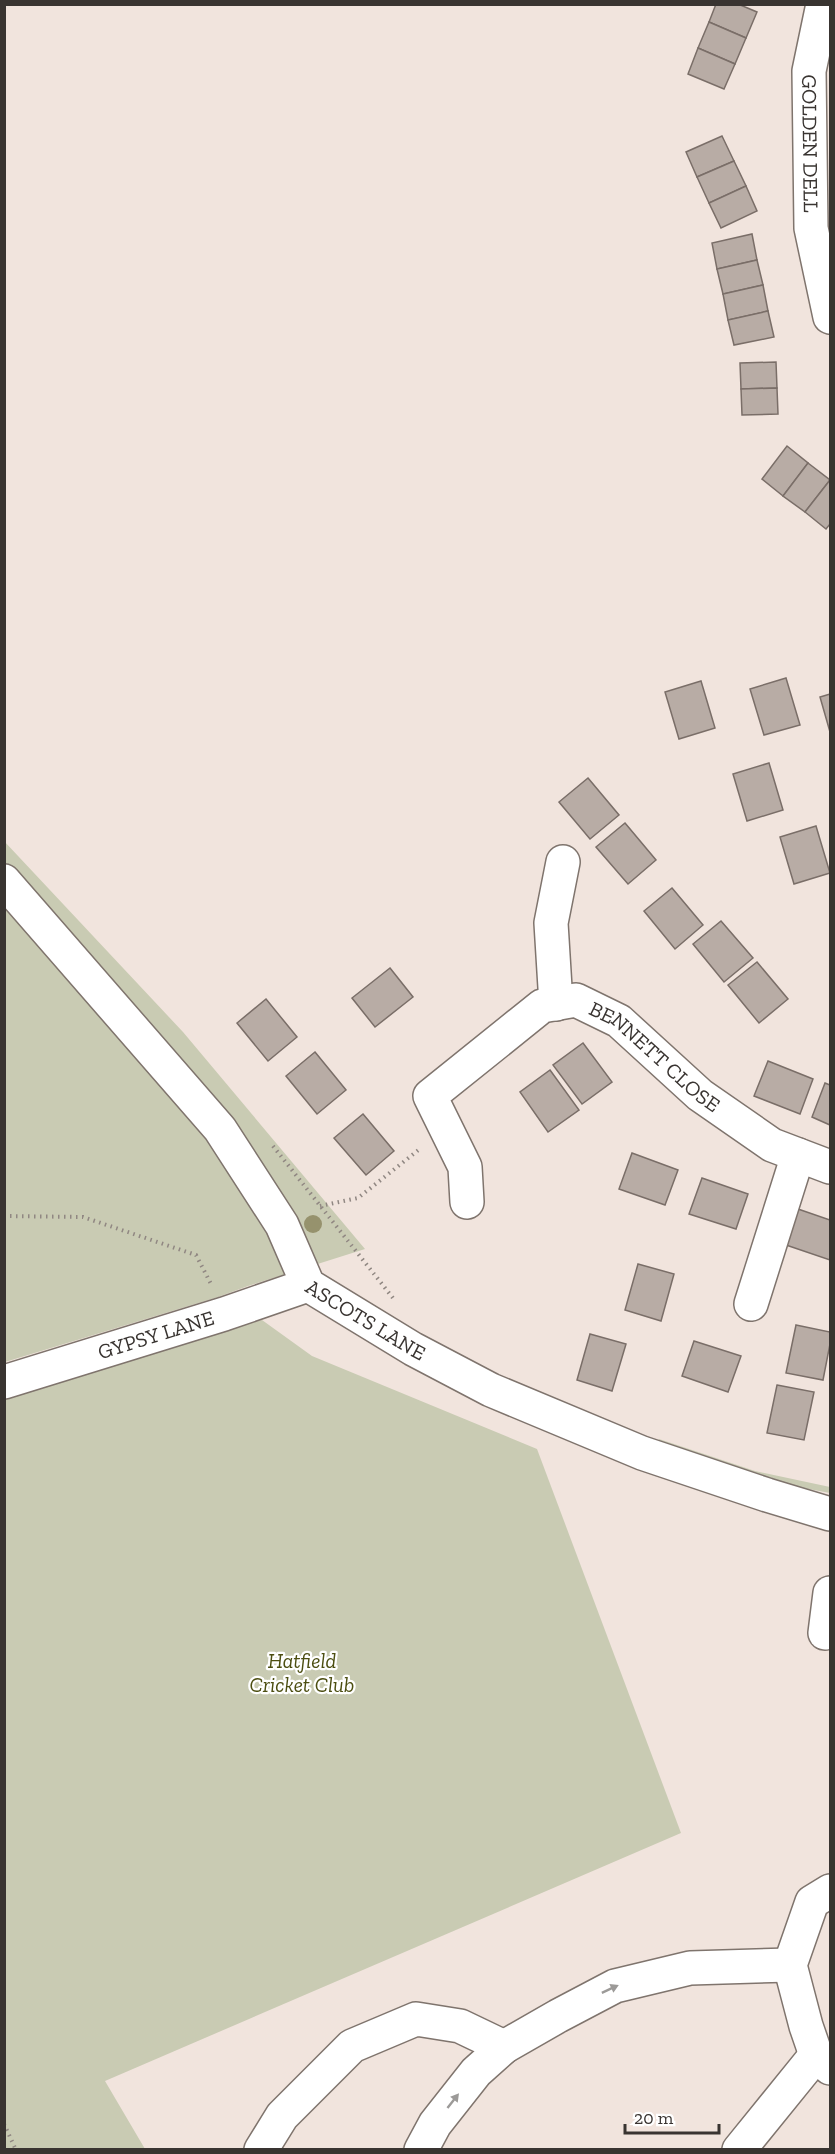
<svg xmlns="http://www.w3.org/2000/svg" width="835" height="2154" font-family="'Zilla Slab',serif">
<style>
.green{fill:#c9cbb3}
.building{fill:#b8aca5;stroke:#7a6e68;stroke-width:1.5}
.lines{fill:none;stroke-linecap:round;stroke-linejoin:round}
.minor-casing{stroke:#7f746d;stroke-width:36}
.path{stroke:#908782;stroke-width:4;stroke-dasharray:1.5 4.5;stroke-linecap:butt}
.minor{stroke:#fff;stroke-width:33}
.tree{fill:#96926d}
.oneway{fill:#9c9a98}
.labels{text-anchor:middle;stroke-width:4.5;stroke-linejoin:round;paint-order:stroke}
.street-label{font-size:21px;fill:#393431;stroke:#fff}
.park-label{font-size:21px;font-style:italic;fill:#4c4e11;stroke:#fff}
</style>
<rect width="100%" height="100%" fill="#f1e4dd"/>
<g class="green">
<polygon points="4,841 183,1032 365,1249 248,1286 218,1297 5,1362"/>
<polygon points="262,1320 312,1356 537,1449 681,1833 105,2081 145,2149 5,2149 4,1391 67,1372"/>
<polygon points="659,1439 755,1471 830,1487 830,1493 755,1479 658,1445"/>
</g>
<g class="building">
<polygon points="716,4 738,4 757,12 746,38 709,22"/>
<polygon points="709,22 746,38 735,64 698,48"/>
<polygon points="698,48 735,64 724,89 688,74"/>
<polygon points="722,136 734,161 697,177 686,152"/>
<polygon points="734,161 746,186 709,203 697,177"/>
<polygon points="746,186 757,211 721,228 709,203"/>
<polygon points="752,234 757,260 717,269 712,243"/>
<polygon points="757,260 763,285 723,294 717,269"/>
<polygon points="763,285 768,311 728,320 723,294"/>
<polygon points="768,311 774,337 734,345 728,320"/>
<polygon points="776,362 777,388 741,389 740,363"/>
<polygon points="777,388 778,414 742,415 741,389"/>
<polygon points="787,446 808,463 783,496 762,479"/>
<polygon points="808,463 830,480 805,512 783,496"/>
<polygon points="830,480 830,524 826,529 805,512"/>
<polygon points="786,678 800,725 764,735 750,689"/>
<polygon points="701,681 715,728 679,739 665,692"/>
<polygon points="830,694 830,732 820,697"/>
<polygon points="769,763 783,810 747,821 733,774"/>
<polygon points="588,778 619,815 590,839 559,802"/>
<polygon points="625,823 656,860 628,884 596,847"/>
<polygon points="816,826 830,873 794,884 780,837"/>
<polygon points="672,888 703,925 675,949 644,911"/>
<polygon points="721,921 753,958 724,982 693,944"/>
<polygon points="757,962 788,999 759,1023 728,985"/>
<polygon points="390,968 413,997 375,1027 352,998"/>
<polygon points="266,999 297,1037 268,1061 237,1023"/>
<polygon points="583,1043 612,1082 582,1104 553,1065"/>
<polygon points="315,1052 346,1090 317,1114 286,1076"/>
<polygon points="768,1061 813,1079 800,1114 754,1096"/>
<polygon points="550,1070 579,1110 548,1132 520,1092"/>
<polygon points="825,1083 830,1085 830,1125 812,1117"/>
<polygon points="363,1114 394,1151 366,1175 334,1138"/>
<polygon points="632,1153 678,1170 665,1205 619,1189"/>
<polygon points="702,1178 748,1194 736,1229 689,1214"/>
<polygon points="798,1209 830,1220 830,1260 786,1245"/>
<polygon points="638,1264 674,1274 661,1321 625,1310"/>
<polygon points="796,1325 830,1332 830,1344 823,1380 786,1373"/>
<polygon points="590,1334 626,1344 612,1391 577,1380"/>
<polygon points="694,1341 741,1356 728,1392 682,1376"/>
<polygon points="777,1385 814,1392 804,1440 767,1433"/>
</g>
<g class="lines">
<g class="minor-casing">
<g id="minor">
<path id="s1" d="M823 4 809 71 811 228 830 317"/>
<path id="s2" d="M4 881 220 1129 282 1225 308 1285 413 1349 491 1390 642 1453 767 1495 830 1514"/>
<polyline points="556,1004 551,923 563,862"/>
<path id="s3" d="M467 1202 465 1167 430 1096 542 1006 576 1000 619 1021 700 1095 772 1145 830 1167"/>
<polyline points="751,1304 798,1155"/>
<path id="s4" d="M4 1382 224 1314 308 1285"/>
<polyline points="825,1633 830,1593"/>
<polyline points="830,1891 812,1902 790,1965 806,2026 816,2055 830,2068"/>
<polyline points="261,2150 282,2116 352,2046 416,2019 460,2026 504,2047"/>
<polyline points="421,2150 435,2124 476,2072 504,2047 558,2016 615,1986 690,1968 790,1965"/>
<polyline points="739,2150 816,2055"/>
</g>
</g>
<g class="path">
<polyline points="273,1146 393,1298"/>
<polyline points="320,1206 358,1198 421,1148"/>
<polyline points="4,1216 83,1217 196,1255 211,1284"/>
<polyline points="4,2124 16,2150"/>
</g>
<use href="#minor" class="minor"/>
</g>
<circle class="tree" cx="313" cy="1224" r="9"/>
<defs><path id="oneway-solid" d="M-6-.8H1V-3.2L6.5 0L1 3.2V.8H-6Z" transform="scale(1.5)"/></defs>
<g class="oneway">
<use href="#oneway-solid" transform="translate(610 1989) rotate(-25)"/>
<use href="#oneway-solid" transform="translate(453 2101) rotate(-52)"/>
</g>
<g class="labels">
<g class="street-label">
<text dy="7" stroke="none"><textPath href="#s1" startOffset="141">GOLDEN DELL</textPath></text>
<text dy="7" stroke="none"><textPath href="#s3" startOffset="390">BENNETT CLOSE</textPath></text>
<text dy="7" stroke="none"><textPath href="#s2" startOffset="576">ASCOTS LANE</textPath></text>
<text dy="7" stroke="none"><textPath href="#s4" startOffset="159">GYPSY LANE</textPath></text>
</g>
<g class="park-label">
<text x="302" y="1668">Hatfield<tspan x="302" dy="24">Cricket Club</tspan></text>
</g>
</g>
<rect width="835" height="2154" fill="none" stroke="#393431" stroke-width="12"/>
<path d="M625 2124v9h94v-9" fill="none" stroke="#393431" stroke-width="3"/>
<text x="634" y="2124" font-size="18" fill="#393431" stroke="#ffffff" stroke-width="4.5" paint-order="stroke">20 m</text>
</svg>
